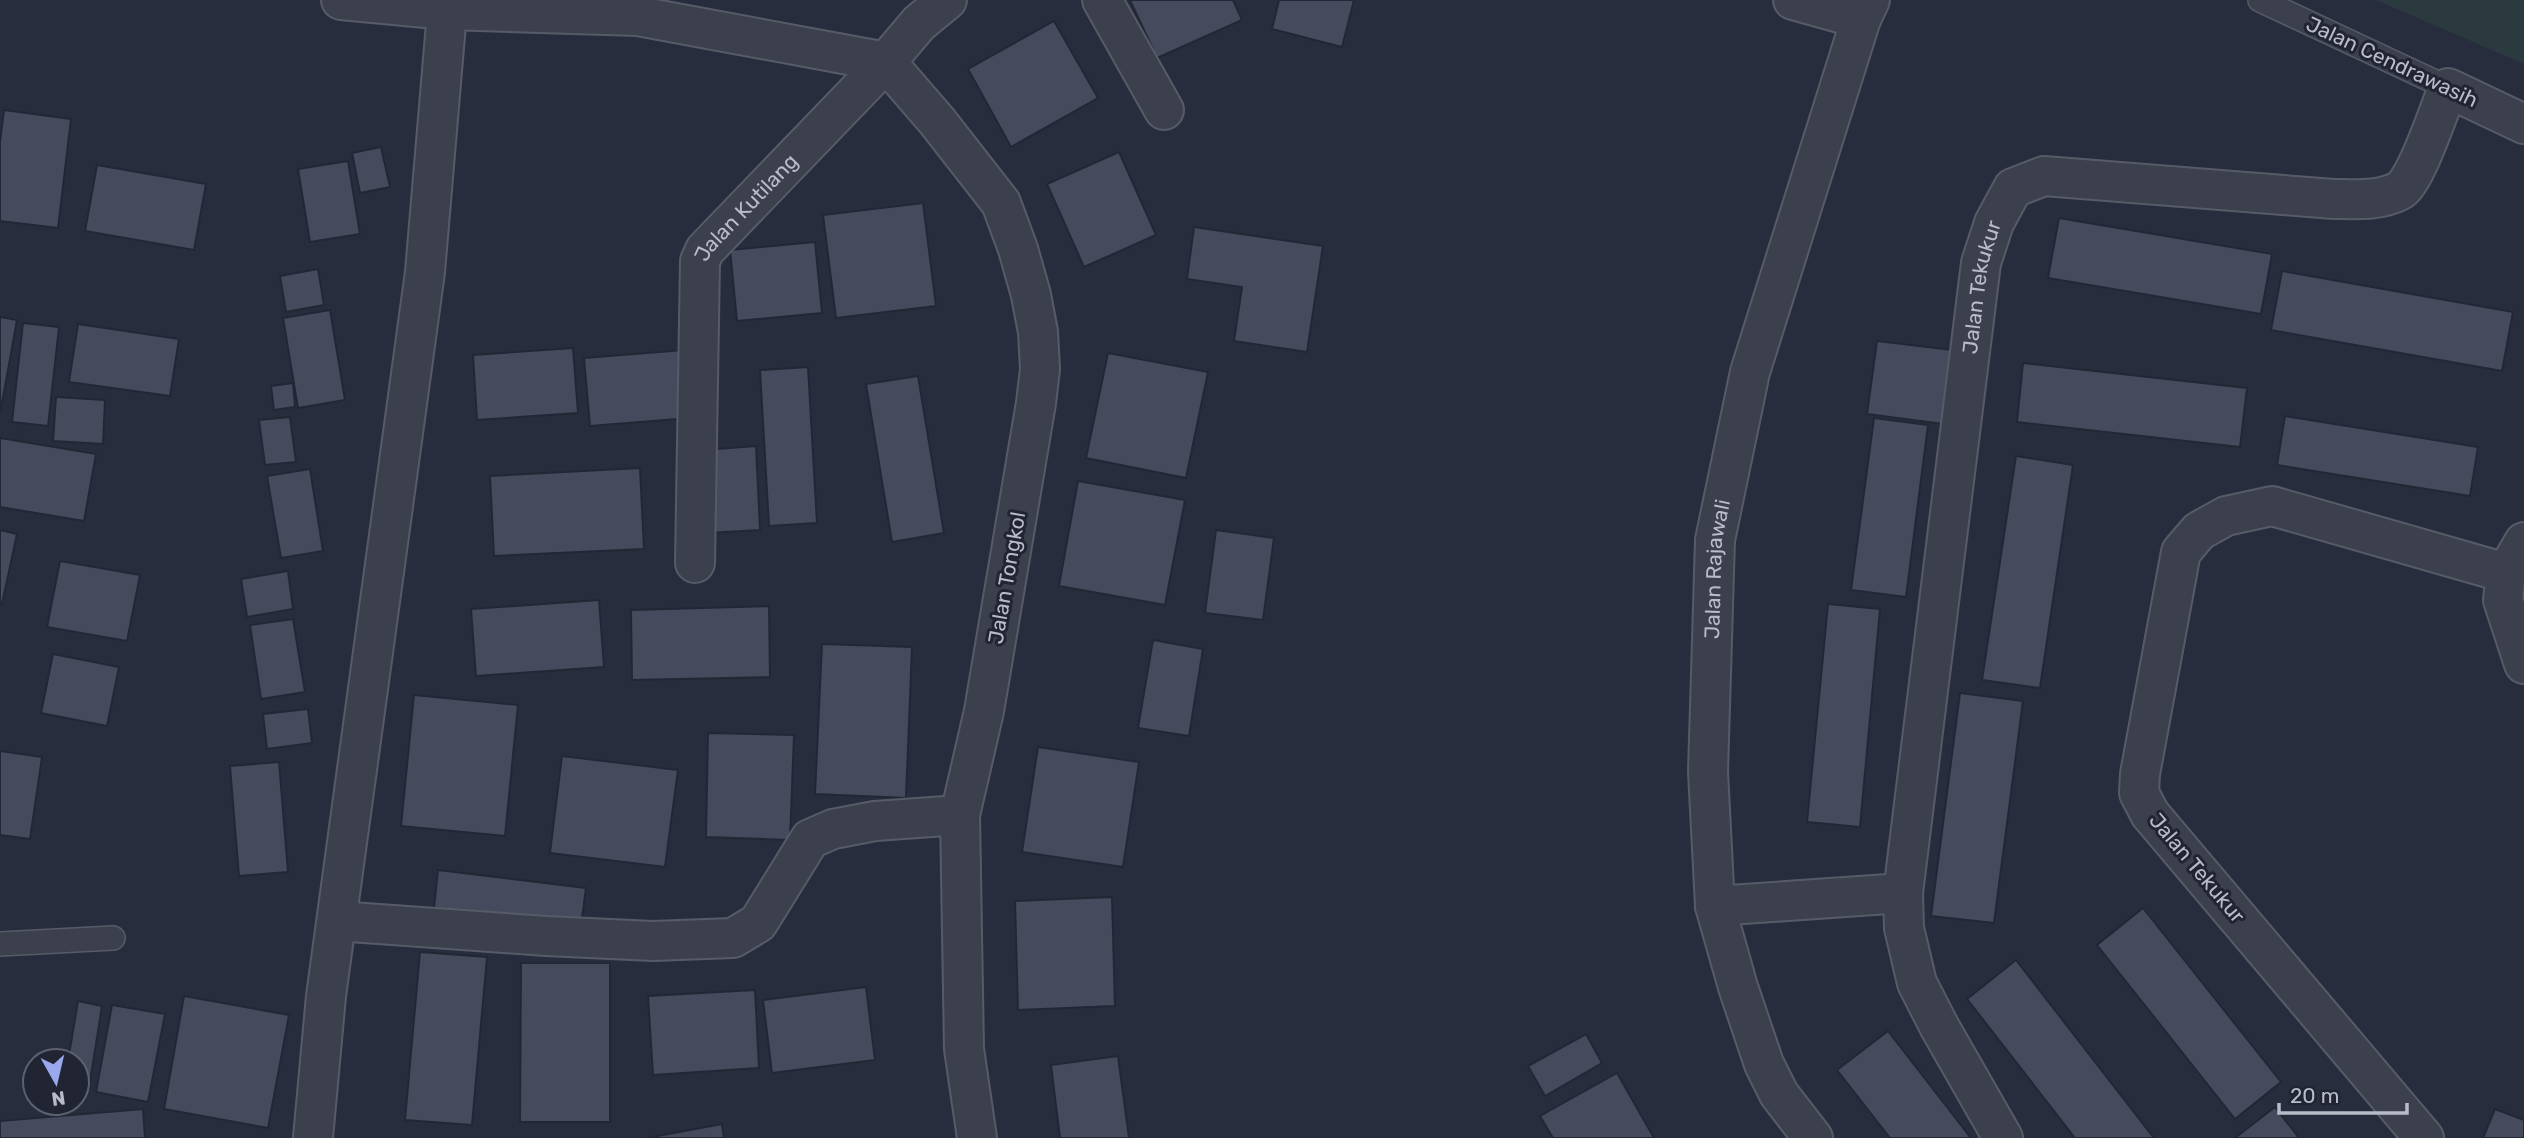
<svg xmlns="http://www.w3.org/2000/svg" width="2524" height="1138" font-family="Rubik,sans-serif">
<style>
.green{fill:#2b3a3f}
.building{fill:#454b5c;stroke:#232735;stroke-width:2}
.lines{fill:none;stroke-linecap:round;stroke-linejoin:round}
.lane-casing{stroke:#575b68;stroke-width:26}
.street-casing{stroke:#575b68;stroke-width:42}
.lane{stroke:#3c404d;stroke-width:23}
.street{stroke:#3c404d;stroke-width:38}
.labels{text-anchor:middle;stroke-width:6;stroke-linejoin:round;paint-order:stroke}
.street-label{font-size:21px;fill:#b8bbc8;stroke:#212533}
</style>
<rect width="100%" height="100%" fill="#282d3d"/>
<polygon class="green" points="2376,0 2524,0 2524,64"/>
<g class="building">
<polygon points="1130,0 1233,0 1242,20 1157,58"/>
<polygon points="1279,0 1354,0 1342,47 1272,29"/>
<polygon points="1054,21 1098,98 1011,147 968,69"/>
<polygon points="4,110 71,119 58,228 0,221 0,142"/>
<polygon points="381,147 390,187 360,193 352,153"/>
<polygon points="1119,152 1156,235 1084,267 1047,184"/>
<polygon points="348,161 360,234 310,242 298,169"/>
<polygon points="97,165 206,184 194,250 85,231"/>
<polygon points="923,203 936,306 836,318 823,215"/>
<polygon points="2059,218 2272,254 2261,314 2048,278"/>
<polygon points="1194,227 1323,246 1307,352 1234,341 1242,287 1187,279"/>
<polygon points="815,242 822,313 737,321 730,250"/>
<polygon points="318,269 324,305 286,312 280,276"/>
<polygon points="2282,271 2513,312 2502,371 2271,330"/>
<polygon points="330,310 345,400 298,408 283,318"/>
<polygon points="0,317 17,320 0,414"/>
<polygon points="23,323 59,327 48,426 12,422"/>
<polygon points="78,324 179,339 170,396 69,382"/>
<polygon points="1877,341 1961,351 1951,425 1867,414"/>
<polygon points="573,348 578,413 477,420 473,355"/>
<polygon points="684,350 690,418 590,426 584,358"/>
<polygon points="1108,353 1208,372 1186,478 1086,458"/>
<polygon points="2023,363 2247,388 2240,447 2017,422"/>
<polygon points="808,367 817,523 769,526 760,370"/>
<polygon points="918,376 944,533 892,542 866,384"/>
<polygon points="293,383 295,407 274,410 271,386"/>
<polygon points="56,397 105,400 103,444 53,441"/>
<polygon points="2285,416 2478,447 2470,496 2277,465"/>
<polygon points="290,417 296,462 265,465 259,420"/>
<polygon points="1874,418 1928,425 1906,597 1851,590"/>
<polygon points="0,438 96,454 84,521 0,507"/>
<polygon points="756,446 760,530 707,533 703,450"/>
<polygon points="2016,456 2073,465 2040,688 1982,680"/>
<polygon points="640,468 644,549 494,556 490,476"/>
<polygon points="310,469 323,551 281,558 267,476"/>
<polygon points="1078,481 1185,500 1165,605 1059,586"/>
<polygon points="0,530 17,534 2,604 0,603"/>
<polygon points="1216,530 1274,538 1263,620 1205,613"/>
<polygon points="60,561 140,575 127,641 47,627"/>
<polygon points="288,571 293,609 247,617 241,579"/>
<polygon points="599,600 604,667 476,676 471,609"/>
<polygon points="1828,604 1880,609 1860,827 1807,822"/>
<polygon points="769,606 770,677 632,680 631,610"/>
<polygon points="293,619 305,692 261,699 250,625"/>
<polygon points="1153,640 1203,649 1189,736 1138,728"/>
<polygon points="822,644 912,647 906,798 815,794"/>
<polygon points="53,654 119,667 107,726 41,713"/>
<polygon points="1960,693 2023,701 1994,923 1931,916"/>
<polygon points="414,695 518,705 505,836 401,826"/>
<polygon points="308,709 312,743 267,749 263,714"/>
<polygon points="708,733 794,735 790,840 706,837"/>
<polygon points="1038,747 1139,762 1123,867 1022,852"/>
<polygon points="0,751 42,757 30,839 0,835"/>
<polygon points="562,756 678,770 665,867 550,853"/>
<polygon points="279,762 288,872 239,876 230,766"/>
<polygon points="438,870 586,888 581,926 434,908"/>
<polygon points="1112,897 1115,1006 1018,1010 1015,901"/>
<polygon points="2143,908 2281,1082 2235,1119 2097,945"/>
<polygon points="420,952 487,957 472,1125 405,1120"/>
<polygon points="2016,960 2154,1138 2075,1138 1967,999"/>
<polygon points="521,963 610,963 610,1122 520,1122"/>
<polygon points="866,987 875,1060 772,1073 763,1000"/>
<polygon points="755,990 759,1068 653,1075 648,996"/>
<polygon points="184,996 289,1015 268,1128 164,1109"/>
<polygon points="78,1001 102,1006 89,1088 77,1085 77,1061 68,1061"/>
<polygon points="112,1005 165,1014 148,1102 96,1092"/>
<polygon points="1888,1031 1971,1138 1890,1138 1837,1070"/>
<polygon points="1586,1034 1602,1063 1545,1096 1528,1066"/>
<polygon points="1118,1056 1129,1138 1060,1138 1051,1065"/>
<polygon points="1617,1073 1654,1138 1553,1138 1540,1116"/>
<polygon points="2275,1107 2299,1138 2235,1138"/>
<polygon points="143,1109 145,1138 0,1138 0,1121"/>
<polygon points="2495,1109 2524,1120 2524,1138 2483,1138"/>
<polygon points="722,1124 724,1138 647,1138"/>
</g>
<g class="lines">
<g class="lane-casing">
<g id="lane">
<polyline points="2260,0 2448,88"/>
<polyline points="0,944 113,938"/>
</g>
</g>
<g class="street-casing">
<g id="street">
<polyline points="341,0 447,10 638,16 886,62"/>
<polyline points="1102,0 1164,110"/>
<polyline points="1793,0 1861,19"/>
<polyline points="886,62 937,121 1001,203 1018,249 1031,295 1038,332 1040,369 1036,403 984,711 960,815 964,1049 977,1138"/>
<polyline points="2524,542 2506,573 2503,600 2524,664"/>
<path id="s1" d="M695 563 700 261 705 250 886 62 919 23 947 0"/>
<polyline points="1715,906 1903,893"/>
<polyline points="337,921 546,936 653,941 733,938 758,923 810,839 833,829 875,821 960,815"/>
<polyline points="313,1138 326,996 425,272 448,0"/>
<path id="s2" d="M1813 1138 1779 1094 1764 1064 1738 987 1715 906 1708 772 1715 540 1750 372 1861 19 1870 0"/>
<path id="s3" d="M2003 1138 1939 1026 1917 983 1904 928 1903 893 1981 263 1994 223 2013 188 2044 176 2334 199C2357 199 2379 201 2399 191 2415 184 2440 107 2448 88L2524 124"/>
<polyline points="2424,1138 2150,814 2139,793 2140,774 2181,552 2199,531 2226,516 2272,506 2506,573"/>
</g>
</g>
<use href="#lane" class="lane"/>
<use href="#street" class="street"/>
</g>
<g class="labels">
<g class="street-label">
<text transform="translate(2392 62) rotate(25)" y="7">Jalan Cendrawasih</text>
<text dy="7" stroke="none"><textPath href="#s1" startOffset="373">Jalan Kutilang</textPath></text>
<text dy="7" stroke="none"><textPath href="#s3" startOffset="880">Jalan Tekukur</textPath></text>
<text dy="7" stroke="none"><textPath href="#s2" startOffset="592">Jalan Rajawali</textPath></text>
<text transform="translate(1007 578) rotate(-80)" y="7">Jalan Tongkol</text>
<text transform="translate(2197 868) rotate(50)" y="7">Jalan Tekukur</text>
</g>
</g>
<g transform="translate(56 1082) rotate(172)"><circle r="33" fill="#212533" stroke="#5d616f" stroke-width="2"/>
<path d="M0-5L12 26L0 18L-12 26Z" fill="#99a9ec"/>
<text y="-10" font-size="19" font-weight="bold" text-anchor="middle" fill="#b8bbc8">N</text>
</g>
<path d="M2279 1103v10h128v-10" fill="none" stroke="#b8bbc8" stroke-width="3.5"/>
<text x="2290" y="1103" font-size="21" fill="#b8bbc8" stroke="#212533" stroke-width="5" paint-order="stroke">20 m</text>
</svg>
